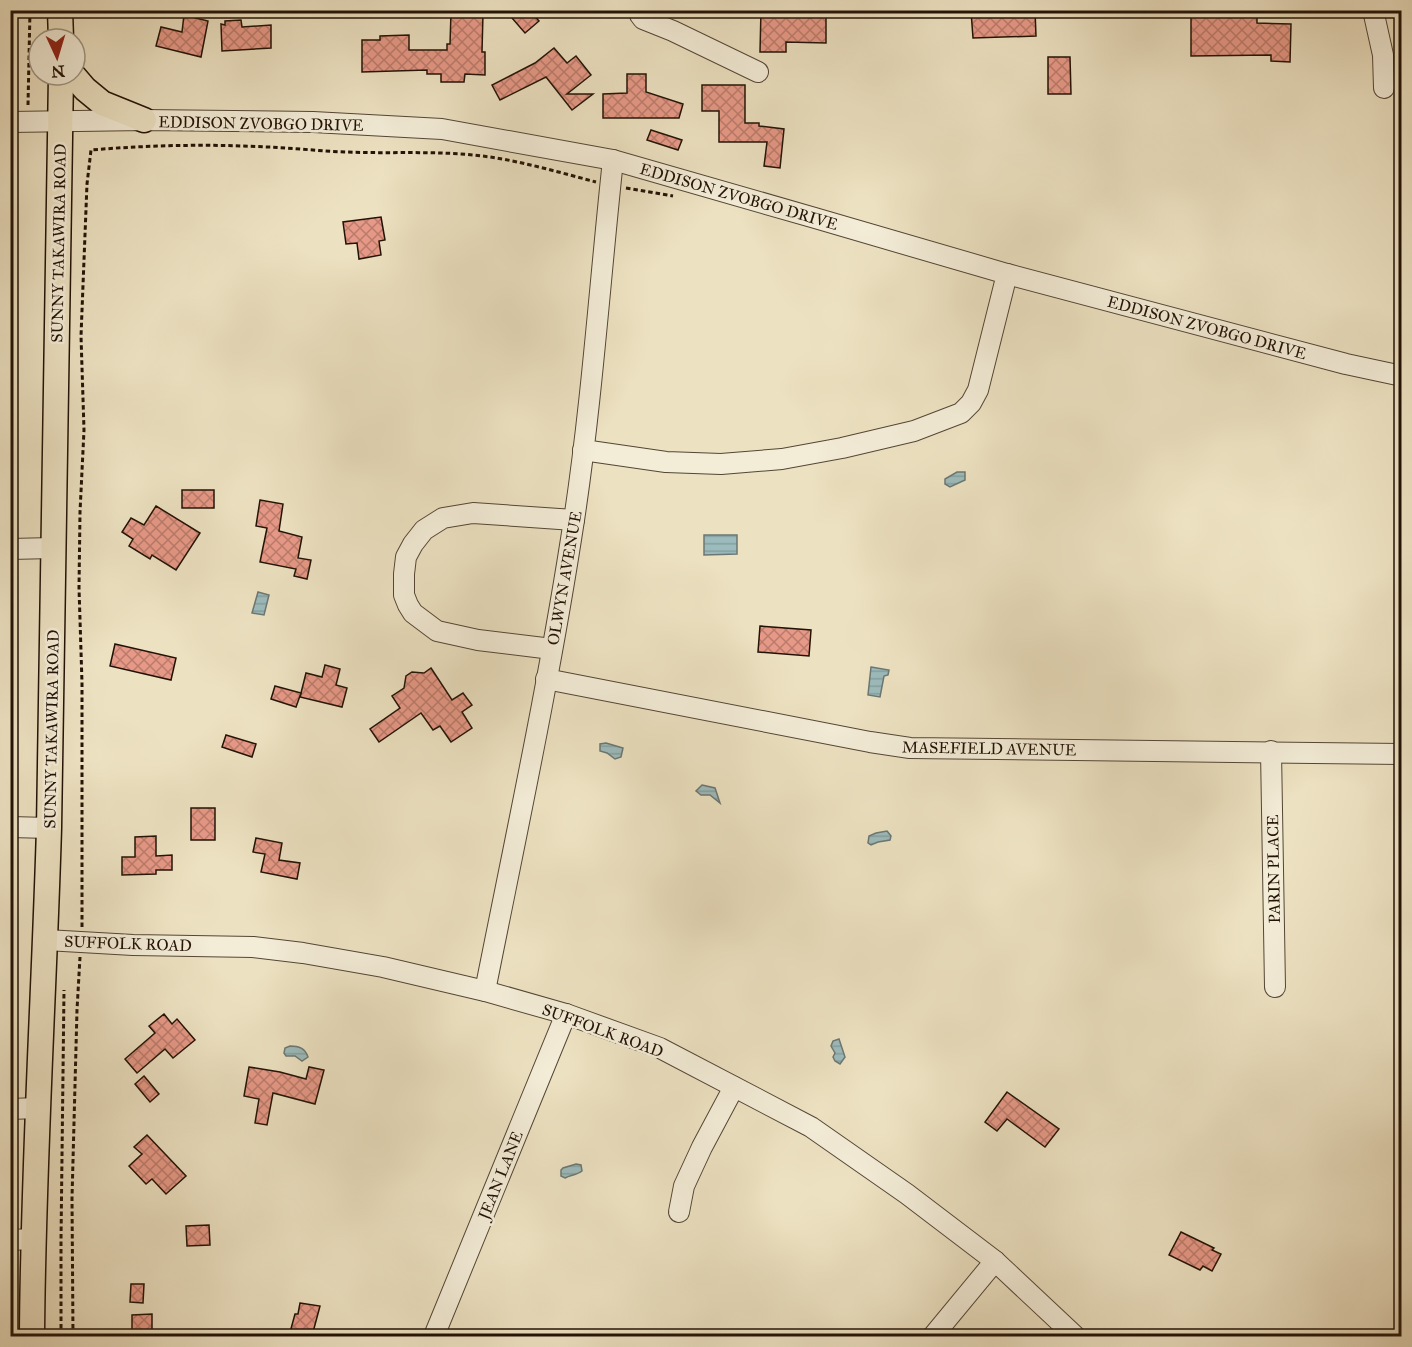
<svg xmlns="http://www.w3.org/2000/svg" width="1412" height="1347" font-family="'IM FELL Great Primer',serif">
<style>
.water{fill:url(#water-rules);stroke:#6b7773;stroke-width:1.5}
.building{fill:url(#building-cross-hatch);stroke:#221206;stroke-width:1.5}
.lines{fill:none;stroke-linecap:round;stroke-linejoin:round}
.minor-casing{stroke:#544635;stroke-width:22}
.major-casing{stroke:#221206;stroke-width:27}
.path{stroke:#221206;stroke-width:3;stroke-dasharray:4.5 3;stroke-linecap:butt}
.minor{stroke:#f3ecd7;stroke-width:20}
.major{stroke:#ece1c1;stroke-width:24}
.labels{text-anchor:middle;stroke-width:5;stroke-linejoin:round;paint-order:stroke}
.street-label{font-size:16px;fill:#221206;stroke:#f3ecd7}
</style>
<defs>
<pattern id="water-rules" width="6" height="5" patternUnits="userSpaceOnUse" patternTransform="scale(1.5)"><rect width="6" height="5" fill="#9cbbbc"/><path d="M0 2.5h6" fill="none" stroke="#86a0a0"/></pattern>
<pattern id="building-cross-hatch" width="8" height="8" patternUnits="userSpaceOnUse" patternTransform="scale(1.5)"><rect width="8" height="8" fill="#e79987"/><path d="M0 0l8 8M0 8l8-8" fill="none" stroke="#bb7b6c"/></pattern>
</defs>
<rect width="100%" height="100%" fill="#ece1c1"/>
<filter id="stains"><feTurbulence type="fractalNoise" baseFrequency=".00333" numOctaves="4"/><feColorMatrix values="0 0 0 0 .2 0 0 0 0 .09 0 0 0 0 .02 0 0 0 .5 -.17"/></filter>
<radialGradient id="worn" r=".72"><stop offset=".6" stop-color="#630" stop-opacity="0"/><stop offset="1" stop-color="#630" stop-opacity=".3"/></radialGradient>
<g class="water">
<polygon points="957,472 965,472 965,480 950,487 945,484 945,479"/>
<polygon points="704,535 737,535 737,554 704,555"/>
<polygon points="258,592 269,595 264,615 252,613"/>
<polygon points="871,667 889,670 888,675 884,676 880,697 868,695"/>
<polygon points="606,743 623,748 621,757 615,759 607,753 600,751 600,744"/>
<polygon points="702,785 715,788 720,803 710,795 701,795 696,791"/>
<polygon points="887,831 891,836 890,840 878,842 871,845 868,843 869,836 876,833"/>
<polygon points="839,1039 845,1057 840,1064 835,1061 833,1057 835,1053 831,1046 833,1041"/>
<path d="M290 1046C299 1046 305 1048 308 1057L302 1061 295 1056H286L284 1053 285 1048Z"/>
<path d="M576 1164 581 1165 582 1171C577 1175 571 1175 565 1178L561 1176V1170L563 1168Z"/>
</g>
<g class="building">
<polygon points="505,10 529,10 539,21 525,33"/>
<polygon points="761,10 826,10 826,43 786,42 786,52 760,52"/>
<polygon points="982,10 1035,10 1036,36 973,38 971,11"/>
<polygon points="1191,10 1257,10 1257,23 1291,24 1290,62 1271,61 1271,55 1191,56"/>
<polygon points="451,13 483,14 482,52 485,52 485,75 465,74 464,82 441,82 441,74 427,74 427,70 362,72 362,40 380,40 380,36 409,35 409,50 447,50 447,44 450,44"/>
<polygon points="184,15 208,21 201,57 156,46 161,27 182,32"/>
<polygon points="241,20 242,27 271,25 271,48 222,51 221,24 225,25 225,21"/>
<polygon points="554,48 567,63 576,56 591,75 567,94 593,94 572,110 546,77 500,100 492,85 535,63"/>
<polygon points="1048,57 1070,57 1071,94 1048,94"/>
<polygon points="627,74 646,74 646,92 683,104 679,118 603,118 603,94 627,93"/>
<polygon points="702,85 745,85 745,123 759,123 759,126 784,129 780,168 764,166 767,142 719,142 719,111 702,111"/>
<polygon points="651,130 682,140 678,150 647,140"/>
<polygon points="381,217 385,240 379,241 381,255 359,259 357,243 346,244 343,222"/>
<rect x="182" y="490" width="32" height="18"/>
<polygon points="260,500 283,504 279,531 302,537 298,558 311,560 307,579 294,576 296,569 260,562 267,528 256,526"/>
<polygon points="156,506 200,533 176,570 152,555 150,559 129,546 133,539 122,532 131,518 144,525"/>
<polygon points="760,626 811,630 809,656 758,652"/>
<polygon points="115,644 176,658 171,680 110,666"/>
<polygon points="325,665 340,669 336,685 347,688 342,707 300,697 306,673 322,677"/>
<polygon points="431,668 452,700 463,693 472,705 462,712 472,728 451,742 440,726 433,730 421,713 379,742 370,729 400,708 392,696 404,688 406,676 412,672 424,673"/>
<polygon points="275,686 301,693 296,707 271,699"/>
<polygon points="226,735 256,744 252,757 222,747"/>
<rect x="191" y="808" width="24" height="32"/>
<polygon points="156,836 156,856 172,855 172,870 156,870 156,874 122,875 122,857 135,857 135,837"/>
<polygon points="256,838 282,843 279,860 300,863 297,879 261,872 265,854 253,852"/>
<polygon points="164,1014 172,1024 177,1019 195,1040 173,1058 165,1049 137,1073 125,1059 155,1033 149,1026"/>
<polygon points="249,1067 280,1072 306,1079 309,1067 324,1070 315,1104 273,1093 267,1125 255,1123 259,1099 244,1096"/>
<polygon points="144,1076 159,1094 150,1102 135,1084"/>
<polygon points="1007,1092 1059,1129 1045,1147 1007,1119 997,1131 985,1122"/>
<polygon points="147,1135 186,1176 166,1194 152,1179 146,1184 129,1166 142,1154 134,1147"/>
<polygon points="209,1225 210,1245 187,1246 186,1226"/>
<polygon points="1181,1232 1214,1248 1212,1250 1221,1254 1212,1271 1203,1266 1200,1270 1169,1255"/>
<polygon points="131,1284 144,1284 143,1303 130,1302"/>
<polygon points="300,1303 320,1306 312,1336 289,1336 295,1314 298,1314"/>
<polygon points="152,1314 152,1336 132,1336 132,1315"/>
</g>
<g class="lines">
<g class="minor-casing">
<g id="minor">
<polyline points="639,10 640,15 643,19 673,31 758,72"/>
<polyline points="1373,10 1383,55 1384,88"/>
<polyline points="10,122 144,120 313,122 442,129 613,160 815,218 1007,274 1346,364 1402,376"/>
<polyline points="583,450 666,462 721,464 782,459 842,448 914,431 961,413 971,403 978,390 1007,274"/>
<polyline points="10,549 53,548"/>
<polyline points="552,649 478,640 437,631 413,613 408,605 404,595 404,574 406,557 413,544 424,530 443,518 473,513 574,520"/>
<polyline points="546,679 870,742 910,748 1402,754"/>
<polyline points="1271,751 1275,987"/>
<polyline points="10,827 49,828"/>
<polyline points="46,940 133,945 253,947 303,953 383,967 485,991 566,1014 660,1048 811,1127 907,1194 995,1261 1075,1336"/>
<path d="M485 991C516 835 550 678 574 520 592 401 600 280 613 160"/>
<polyline points="10,1109 38,1108"/>
<polyline points="679,1212 684,1186 702,1147 734,1087"/>
<polyline points="10,1240 33,1239"/>
<polyline points="434,1336 566,1014"/>
<polyline points="933,1336 995,1261"/>
</g>
</g>
<g class="major-casing">
<g id="major">
<polyline points="60,10 61,39"/>
<polyline points="73,75 85,89 102,103 144,120"/>
<path d="M32 1336C33 1167 44 997 49 828L61 75"/>
</g>
</g>
<g class="path">
<polyline points="28,105 30,10"/>
<polyline points="626,188 673,196"/>
<path d="M82 927V683L79 588 80 512 84 430 81 336 87 184 91 150C150 145 208 144 268 147 293 148 319 151 345 152 393 154 442 150 490 157 524 162 562 173 596 182"/>
<polyline points="61,1336 61,1240 64,990"/>
<polyline points="73,1336 72,1198 77,1010 80,957"/>
</g>
<use href="#minor" class="minor"/>
<use href="#major" class="major"/>
</g>
<g class="labels">
<g class="street-label">
<text transform="translate(261 123) rotate(1)" y="6">EDDISON ZVOBGO DRIVE</text>
<text transform="translate(739 196) rotate(16)" y="6">EDDISON ZVOBGO DRIVE</text>
<text transform="translate(58 243) rotate(-89)" y="6">SUNNY TAKAWIRA ROAD</text>
<text transform="translate(1207 327) rotate(15)" y="6">EDDISON ZVOBGO DRIVE</text>
<text transform="translate(564 578) rotate(-80)" y="6">OLWYN AVENUE</text>
<text transform="translate(51 729) rotate(-89)" y="6">SUNNY TAKAWIRA ROAD</text>
<text transform="translate(989 748) rotate(1)" y="6">MASEFIELD AVENUE</text>
<text transform="translate(1273 869) rotate(-91)" y="6">PARIN PLACE</text>
<text transform="translate(128 943) rotate(2)" y="6">SUFFOLK ROAD</text>
<text transform="translate(603 1030) rotate(20)" y="6">SUFFOLK ROAD</text>
<text transform="translate(500 1175) rotate(-68)" y="6">JEAN LANE</text>
</g>
</g>
<rect width="1412" height="1347" fill="none" stroke="#ece1c1" stroke-width="36"/>
<rect x="12" y="12" width="1388" height="1323" fill="none" stroke="#221206" stroke-width="3"/>
<rect x="18" y="18" width="1376" height="1311" fill="none" stroke="#221206" stroke-width="1.5"/>
<g transform="translate(57 57) rotate(176)"><circle r="28" fill="#f3ecd7" stroke="#9f9583" stroke-width="1.5"/>
<path d="M0-4.5L10 22L0 15L-10 22Z" fill="#8f2418"/>
<text y="-9" font-size="16" font-weight="bold" text-anchor="middle" fill="#221206">N</text>
</g>
<rect width="100%" height="100%" filter="url(#stains)"/>
<rect width="100%" height="100%" fill="url(#worn)"/>
</svg>
